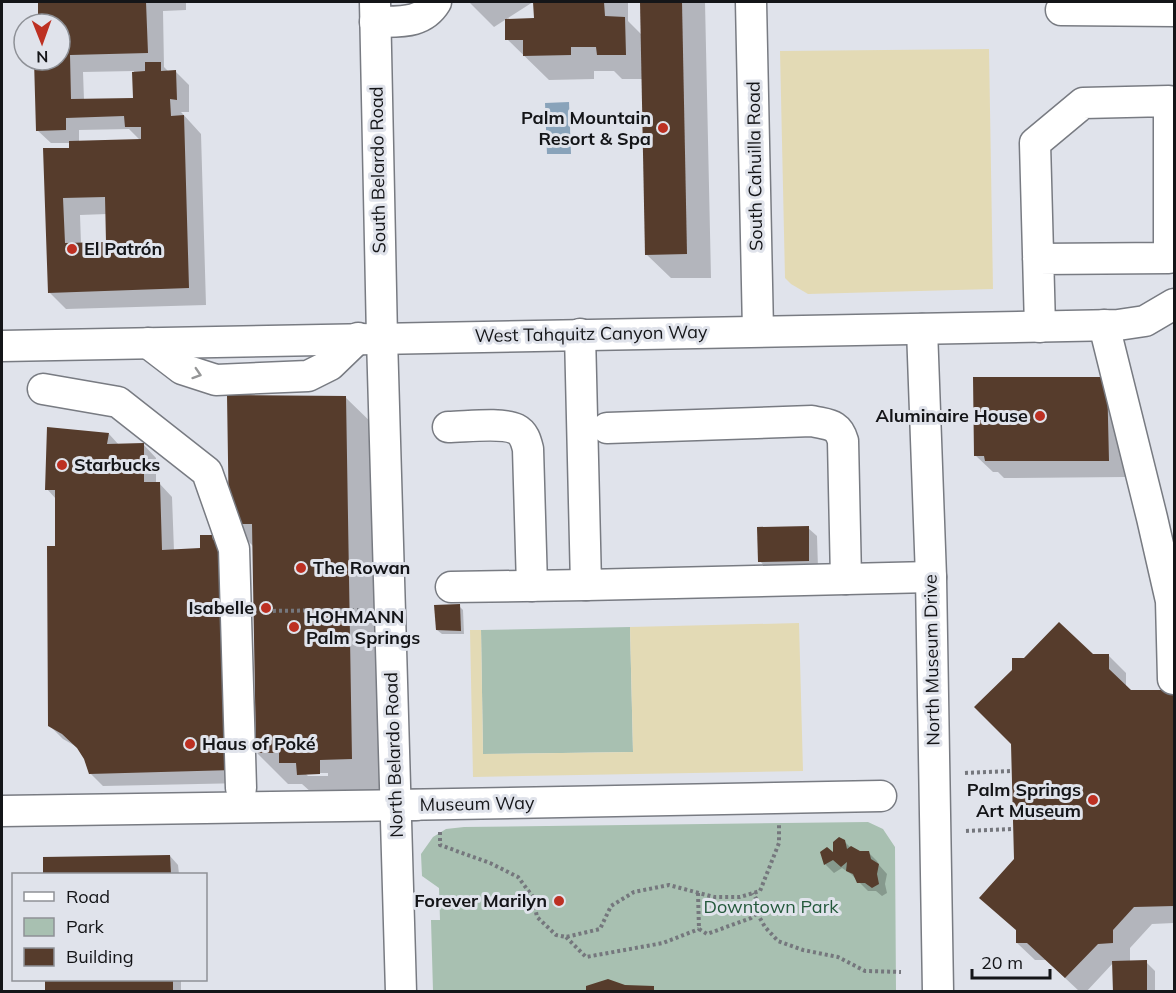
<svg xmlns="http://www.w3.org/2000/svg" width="1176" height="993" font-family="Mulish,sans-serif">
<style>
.green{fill:#a8c0b1}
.sand{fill:#e3dab5}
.water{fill:#89a3ba}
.shadow{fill:#0003;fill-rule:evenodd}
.building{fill:#563c2c;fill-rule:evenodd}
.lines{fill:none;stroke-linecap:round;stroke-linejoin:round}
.minor-casing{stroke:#787b82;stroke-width:33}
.path{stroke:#75777d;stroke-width:4;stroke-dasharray:3 3;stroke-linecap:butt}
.minor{stroke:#fff;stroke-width:30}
.oneway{stroke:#959697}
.poi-dot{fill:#bd3022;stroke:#e0e3eb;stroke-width:2}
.labels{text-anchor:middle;stroke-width:6;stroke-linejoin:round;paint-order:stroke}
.poi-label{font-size:18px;font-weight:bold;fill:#141518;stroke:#e0e3eb;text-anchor:end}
.street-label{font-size:18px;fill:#141518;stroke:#e0e3eb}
.park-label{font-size:18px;fill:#24593c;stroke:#e0e3eb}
</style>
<rect width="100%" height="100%" fill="#e0e3eb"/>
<g class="green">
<polygon points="630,627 633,752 483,754 481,630"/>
<polygon points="868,822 883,829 895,847 896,991 433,991 431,920 440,920 439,888 422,876 421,854 433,837 446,829 464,827"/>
</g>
<g class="sand">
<polygon points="989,49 993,289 808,294 791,284 785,278 780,51"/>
<polygon points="799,623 803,771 473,777 470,630 481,630 483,754 633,752 630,627"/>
</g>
<polygon class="water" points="569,102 571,154 547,154 545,103"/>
<g class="shadow">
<path d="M39 2H186V10L163 11 164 67 169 72H176L189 85V112H181L201 134 206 305 66 309 49 292 45 150 71 149V143H51L37 130 36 60H60V24H40ZM134 71V99L84 100 83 72ZM129 129 141 141 79 142V130ZM107 214V244H81L80 215Z"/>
<polygon points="535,2 628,2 628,21 642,35 641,2 705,2 711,278 671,278 646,254 643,79 622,79 614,71 594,71 594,79 549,80 507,39 535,19"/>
<polygon points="470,3 470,2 533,2 494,27"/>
<polygon points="974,378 1123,396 1125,477 1004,478 998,472 993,472 975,455"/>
<path d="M345 397 377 428 383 790H351V805L312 793 302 784H288L257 753 254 547 230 523ZM305 773H328V776H308Z"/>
<polygon points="109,434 119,445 143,444 156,458 156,483 159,483 172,497 174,551 202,550 212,537 216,541 246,783 103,786 90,773 85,759 77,747 63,739 49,725 56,548 56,499 47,489"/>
<polygon points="808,528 817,536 818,569 768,570 760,561"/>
<polygon points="459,606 463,610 464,634 442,634 437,630"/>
<polygon points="1108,655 1126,673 1126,687 1130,691 1174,691 1174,923 1152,924 1130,948 1130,962 1146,962 1155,971 1155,992 1114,992 1114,962 1086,992 1080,992 1046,960 1035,960 1017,943 1017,931 999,915 1016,860 1093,656"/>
<polygon points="844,841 851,848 859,852 868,852 877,861 879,865 887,874 885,884 887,893 882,896 876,891 868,891 851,874 842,868 834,873 825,864"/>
<polygon points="170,856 178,865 179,874 45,874 45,858"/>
<rect x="47" y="980" width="134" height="12"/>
</g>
<g class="building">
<path d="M38 2H146L148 53 70 55 71 99 133 98 132 72 145 71V62H161V71L176 70 177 100 170 99 171 116 184 115 189 288 48 293 43 148H69V141L141 139V127H125L124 116 66 118V130L36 131 34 60H60V24H38ZM105 197 106 242 65 243 63 198Z"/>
<polygon points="533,2 604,2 605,16 625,17 626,55 597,55 596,47 571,47 571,55 523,56 523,40 505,40 505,19 534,18"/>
<polygon points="640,2 682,2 687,254 645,255"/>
<polygon points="973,377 1107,377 1109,461 985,461 984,456 974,456"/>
<polygon points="227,395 346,396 352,759 320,760 320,774 297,775 296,763 279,763 279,753 256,753 252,524 229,524"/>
<polygon points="47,427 109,433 107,444 144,443 144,482 160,482 162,550 200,548 200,535 212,535 213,540 221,539 233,770 89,774 84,759 77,748 62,734 48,726 47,546 55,546 55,490 45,490"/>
<polygon points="809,526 809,561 758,562 757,527"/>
<polygon points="460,604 461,631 436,630 434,605"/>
<polygon points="1059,622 1093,654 1109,654 1109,669 1131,690 1174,690 1174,906 1134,907 1113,930 1113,943 1098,944 1065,978 1027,943 1016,943 1016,930 979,898 1014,859 1011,744 974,707 1012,670 1012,658 1024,658"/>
<polygon points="839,837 845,840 847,849 851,846 860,851 869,851 871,859 879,864 877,874 879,884 872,888 865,883 857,883 853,874 846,871 847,862 841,867 833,860 824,865 820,852 827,847 833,852 833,842"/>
<polygon points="170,855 171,874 43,874 43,857"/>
<polygon points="1147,960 1147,992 1113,992 1112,961"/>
<polygon points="608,979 625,985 654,986 654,992 586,992 586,986"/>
<rect x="45" y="980" width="128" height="12"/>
</g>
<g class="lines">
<g class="minor-casing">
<g id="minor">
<polyline points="375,2 382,338 401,992"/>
<polyline points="751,2 758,331"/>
<polyline points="1061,10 1174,11"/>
<path d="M375 22C398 21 422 25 436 2"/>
<polyline points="1038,259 1169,258 1169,101 1083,103 1035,143 1040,327"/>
<polyline points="1104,325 1152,518 1171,601 1173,679"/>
<polyline points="922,329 931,577 938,992"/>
<polyline points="580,334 586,585 931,577"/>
<polyline points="148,343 182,369 216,380 308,376 330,365 358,338"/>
<polyline points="2,346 1118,325 1145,321 1174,304"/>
<polyline points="43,389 118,402 207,472 234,549 241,788"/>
<path d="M448 427C465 427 502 422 516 429 524 433 526 441 528 449L532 586"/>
<path d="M607 428 812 421C828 425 838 423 843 441L846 579"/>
<polyline points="451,587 586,585"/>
<polyline points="396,805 881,796"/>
<polyline points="2,811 416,805"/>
</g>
</g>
<g class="path">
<polyline points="261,611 362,610"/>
<polyline points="965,773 1012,771"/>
<polyline points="966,831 1013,829"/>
<polyline points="440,832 440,845 490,863 518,877 533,897 537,917 556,935 566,937 600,929 611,906 634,892 669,885 714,897 740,897 760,891 779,843 779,824"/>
<polyline points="698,893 699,929 707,934 751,918 757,913 758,902 753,893"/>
<polyline points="757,913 765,927 778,941 803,950 838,957 865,971 901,972"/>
<polyline points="566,937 586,957 663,943 699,929"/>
</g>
<use href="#minor" class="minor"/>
</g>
<defs><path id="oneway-chevron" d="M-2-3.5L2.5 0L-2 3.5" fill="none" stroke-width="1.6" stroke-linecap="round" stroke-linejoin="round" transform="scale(1.5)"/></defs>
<use class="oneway" href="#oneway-chevron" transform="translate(197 374) rotate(18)"/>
<g class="poi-dot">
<circle cx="663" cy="128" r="6"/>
<circle cx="72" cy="249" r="6"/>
<circle cx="1040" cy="416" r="6"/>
<circle cx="62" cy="465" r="6"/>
<circle cx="301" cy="568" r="6"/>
<circle cx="266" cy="608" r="6"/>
<circle cx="294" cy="627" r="6"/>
<circle cx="190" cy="744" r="6"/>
<circle cx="1093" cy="800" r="6"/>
<circle cx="559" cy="901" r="6"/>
</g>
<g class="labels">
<g class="poi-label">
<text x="651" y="124">Palm Mountain<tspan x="651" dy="21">Resort &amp; Spa</tspan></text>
<text x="84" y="255" text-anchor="start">El Patrón</text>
<text x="1028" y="422">Aluminaire House</text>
<text x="74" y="471" text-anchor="start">Starbucks</text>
<text x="313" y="574" text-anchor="start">The Rowan</text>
<text x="254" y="614">Isabelle</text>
<text x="306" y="623" text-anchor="start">HOHMANN<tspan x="306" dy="21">Palm Springs</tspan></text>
<text x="202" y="750" text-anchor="start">Haus of Poké</text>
<text x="1081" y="796">Palm Springs<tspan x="1081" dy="21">Art Museum</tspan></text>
<text x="547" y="907">Forever Marilyn</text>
</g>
<g class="street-label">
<text transform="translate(755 166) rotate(-91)" y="6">South Cahuilla Road</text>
<text transform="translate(378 170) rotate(-91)" y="6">South Belardo Road</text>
<text transform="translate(591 334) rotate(-1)" y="6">West Tahquitz Canyon Way</text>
<text transform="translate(932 660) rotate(-91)" y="6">North Museum Drive</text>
<text transform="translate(394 755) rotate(-92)" y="6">North Belardo Road</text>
<text transform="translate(477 804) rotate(-1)" y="6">Museum Way</text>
</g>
<g class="park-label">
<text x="771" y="913">Downtown Park</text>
</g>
</g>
<rect width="1176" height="993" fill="none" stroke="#141518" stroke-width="6"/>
<rect x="12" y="873" width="195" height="108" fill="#e0e3eb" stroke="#8e9197" stroke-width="1.5"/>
<rect x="24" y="892" width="30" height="9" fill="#ffffff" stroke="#8e9197" stroke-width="1.5"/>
<text x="66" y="903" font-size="18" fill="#141518">Road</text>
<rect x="24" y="918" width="30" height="18" fill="#a8c0b1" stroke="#8e9197" stroke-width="1.5"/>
<text x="66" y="933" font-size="18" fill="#141518">Park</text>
<rect x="24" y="948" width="30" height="18" fill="#563c2c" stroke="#8e9197" stroke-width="1.5"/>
<text x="66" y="963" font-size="18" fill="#141518">Building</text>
<g transform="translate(42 42) rotate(179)"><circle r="28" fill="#e0e3eb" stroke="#8e9197" stroke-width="1.5"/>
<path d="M0-4.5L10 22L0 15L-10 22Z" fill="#bd3022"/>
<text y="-9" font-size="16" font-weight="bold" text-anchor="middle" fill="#141518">N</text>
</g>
<path d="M972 969v9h78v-9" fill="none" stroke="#141518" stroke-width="3"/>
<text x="981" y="969" font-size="18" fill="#141518" stroke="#e0e3eb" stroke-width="4.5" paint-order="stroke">20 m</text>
</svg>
